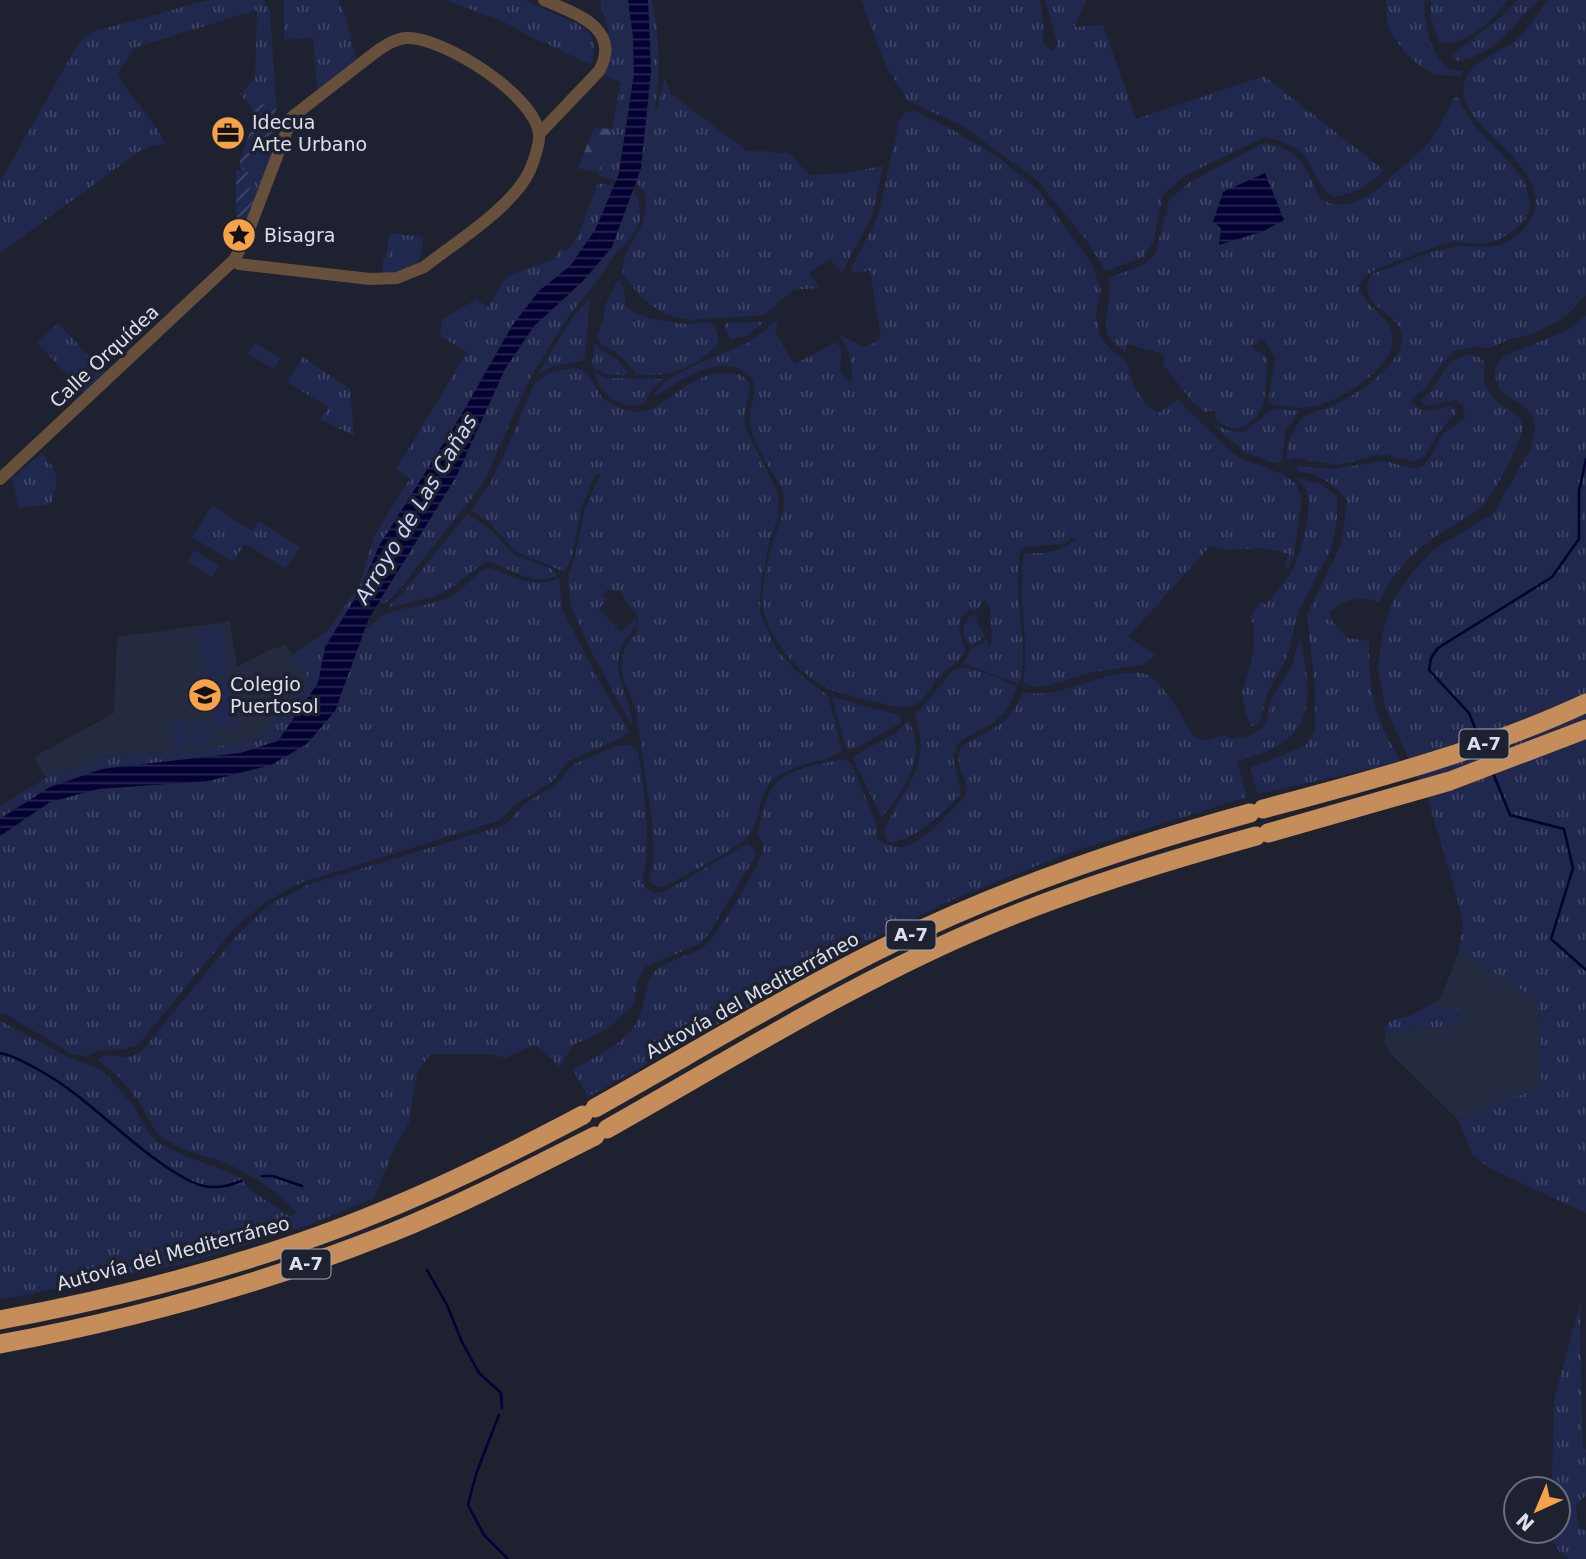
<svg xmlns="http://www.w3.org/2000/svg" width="1586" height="1559" font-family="'DejaVu Sans',sans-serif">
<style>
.built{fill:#242a3f}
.grass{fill:url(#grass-tufts);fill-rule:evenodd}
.forest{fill:url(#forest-firs)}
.garden{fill:url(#garden-furrows)}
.pitch{fill:#20284e}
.water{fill:url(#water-rules)}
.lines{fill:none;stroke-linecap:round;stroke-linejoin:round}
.stream{stroke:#040133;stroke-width:2.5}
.minor{stroke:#664f3b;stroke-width:12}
.highway{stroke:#c48d59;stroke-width:19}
.labels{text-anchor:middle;stroke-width:7;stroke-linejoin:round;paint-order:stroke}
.shield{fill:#1d2130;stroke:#a3a7b3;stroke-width:2}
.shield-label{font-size:18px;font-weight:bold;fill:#dde0eb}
.poi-label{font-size:19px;fill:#dde0eb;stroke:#1d2130;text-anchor:start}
.street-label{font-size:19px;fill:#dde0eb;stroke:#1d2130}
.water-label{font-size:21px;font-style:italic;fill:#c9d4f8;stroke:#1d2130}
</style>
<defs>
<pattern id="grass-tufts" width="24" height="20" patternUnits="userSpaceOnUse" patternTransform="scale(1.75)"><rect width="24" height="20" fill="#20284e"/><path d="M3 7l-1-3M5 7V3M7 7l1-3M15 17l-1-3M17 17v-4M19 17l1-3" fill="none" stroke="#404768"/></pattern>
<pattern id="forest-firs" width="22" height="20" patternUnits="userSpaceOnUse" patternTransform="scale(1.75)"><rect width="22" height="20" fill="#20284e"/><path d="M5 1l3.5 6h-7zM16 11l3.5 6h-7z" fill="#404768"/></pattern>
<pattern id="garden-furrows" width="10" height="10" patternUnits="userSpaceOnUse" patternTransform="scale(1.75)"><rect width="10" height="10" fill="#20284e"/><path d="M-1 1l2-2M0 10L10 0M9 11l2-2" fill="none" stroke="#404768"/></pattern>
<pattern id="water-rules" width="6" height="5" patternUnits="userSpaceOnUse" patternTransform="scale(1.75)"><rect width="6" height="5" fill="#040133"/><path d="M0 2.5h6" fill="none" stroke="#282651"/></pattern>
</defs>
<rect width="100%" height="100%" fill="#1d2130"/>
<g class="built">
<polygon points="230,621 237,667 267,651 285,645 310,678 258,739 198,750 112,755 46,778 34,757 114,713 117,637"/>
<polygon points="1459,951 1538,999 1541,1088 1458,1120 1391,1054 1384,1043 1385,1033 1462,1024 1441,1010 1435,1002 1441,997"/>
</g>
<g class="grass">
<polygon points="208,0 263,0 270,10 276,101 275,146 241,233 237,232 236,170 241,170 240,161 252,126 252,107 240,94 255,78 257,10 134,48 117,75 157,129 165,144 148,147 140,151 0,253 0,182 79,42 92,32"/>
<polygon points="284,0 338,0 345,15 356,59 317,89 313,38 284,39"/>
<path d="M446 0C470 0 500 0 523 0 532 2 543 9 553 13 580 25 602 29 591 65L544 42 542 43 504 22Z"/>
<path d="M600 0H628L633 37 634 74 617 181 600 176 597 173H599L612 129 621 82 601 74C621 51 604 25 600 0Z"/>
<path d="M648 0H652C660 36 660 72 655 109L657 110 665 77 671 94 747 151 789 153 809 175 844 173 883 166 872 216 842 273 830 259 809 273 819 288 793 290 764 315 689 320 664 314 640 296 622 274 625 255 643 223 646 208 645 193 636 182 641 168 651 71Z"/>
<path d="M861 0H1040L1044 30 1043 42 1052 51 1058 45 1045 0H1087L1074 27 1103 25 1136 119 1264 76 1384 170C1367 187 1357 193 1333 197 1320 188 1318 179 1311 166 1300 147 1284 141 1265 137L1184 176 1163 195 1153 243 1143 257 1106 271 1087 241 1037 180 963 126 908 101 885 64Z"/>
<path d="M1386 0H1425C1422 18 1431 56 1447 67 1451 70 1459 70 1464 71L1461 76C1453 75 1446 76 1439 75 1422 74 1394 43 1389 27 1386 19 1387 9 1386 0Z"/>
<path d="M1431 0H1508C1493 18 1465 50 1439 41L1430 16Z"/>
<path d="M1517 0H1539C1510 26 1499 53 1457 61L1451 56 1502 16Z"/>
<path d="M1549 0H1586V295L1564 318 1532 334 1507 340 1490 348 1474 347 1456 350 1444 362 1425 389 1412 398V403L1423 411 1451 406 1455 408 1457 412 1441 429 1425 456 1414 462 1387 455H1376L1338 465 1294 458 1287 461C1286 445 1292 428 1304 417 1312 410 1325 410 1335 405 1356 394 1380 379 1394 359 1428 312 1347 314 1372 274 1398 265 1426 252 1453 247 1471 244 1488 251 1505 243 1519 237 1532 223 1535 208 1543 157 1455 127 1464 84 1470 58 1503 53 1520 37 1531 27 1537 11 1549 0Z"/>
<path d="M1456 95 1474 125 1513 166 1525 182 1530 204 1527 217 1517 228 1500 239 1487 244 1457 242 1443 244 1379 268 1365 276 1359 285C1363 308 1387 313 1392 333 1399 367 1339 402 1311 407 1299 409 1280 406 1268 403L1275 357 1264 340H1260L1257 344 1250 346 1268 358C1264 387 1271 418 1237 429L1224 425 1215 418 1216 414 1213 410 1205 412 1193 403 1163 364 1165 360 1163 354 1127 344 1125 352C1100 335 1106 326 1109 301 1110 294 1109 286 1109 278L1145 264 1155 254 1170 199 1190 182 1264 143C1301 149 1306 168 1320 199L1335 205 1352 203 1371 195 1431 141ZM1221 228 1264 231 1219 244Z"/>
<path d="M913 110 953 130 998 157 1038 190 1092 264 1101 290 1096 315 1100 337 1113 352 1127 362 1134 387 1146 404 1158 413 1178 400 1230 451 1245 460 1285 475 1296 484 1302 499 1293 558 1288 569 1285 567 1289 554 1262 548 1229 550 1210 546 1128 637 1155 655 1145 664 1089 673 1050 685 1036 687 1023 683C1030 640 1017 596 1024 553H1043L1055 551 1076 541V537L1071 538 1065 544 1027 547 1020 552C1013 587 1023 622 1023 656 1023 665 1021 675 1019 684L963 663 972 649 987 639 988 647 992 644 990 608 985 599 976 611 969 609C953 622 961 634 965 651 960 662 948 668 939 677 930 686 925 704 910 706 896 709 882 703 868 700 857 697 843 695 832 690 804 679 771 643 764 612 759 594 768 557 774 539 779 525 787 507 783 492 782 488 777 482 775 478 766 462 754 443 750 425 747 407 765 383 744 371 716 354 679 382 655 396 659 373 730 353 749 342 760 335 770 326 780 317L775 333 794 364 837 342 842 352C840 363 838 374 849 382L853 379 849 352 838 334 864 347 874 343 881 336 870 271 853 272 851 268 873 227 880 208 899 121 905 113Z"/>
<polygon points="598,183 616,186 595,230 571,265 539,291 512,326 459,419 379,546 363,587 325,647 318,683 278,741 240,753 102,769 14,808 0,819 0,806 46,778 112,755 198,750 258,739 309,678 292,655 328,630 359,586 374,536 410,479 396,469 467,352 440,336 442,319 477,299 488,308 501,286 500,284 512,274 554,259 561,248 566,252 577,238"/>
<polygon points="633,189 639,201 640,220 631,238 615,254 597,281 570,314 528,382 483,484 393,597 384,604 379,601 456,477 505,369 534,326 582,282 612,247"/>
<polygon points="389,233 423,237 421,257 417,264 397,272 382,273 383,258 387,258"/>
<path d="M618 280 623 287 626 307C637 317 671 323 686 324 693 324 703 321 709 323 717 326 718 335 718 343 700 367 666 378 637 375 628 363 615 348 601 345L597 337 604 320V308Z"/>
<polygon points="590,298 585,356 582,361 551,367 538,374 572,318"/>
<polygon points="1586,315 1586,1213 1489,1168 1473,1155 1458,1120 1541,1087 1538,1000 1459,951 1463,925 1457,898 1429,803 1385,707 1378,668 1383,630 1394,599 1409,576 1436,548 1493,514 1532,446 1535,426 1533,416 1524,406 1500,391 1496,381 1495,370 1502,357 1568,330"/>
<polygon points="764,322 746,336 731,339 724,328 726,323"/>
<polygon points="58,323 105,373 84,393 37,342"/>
<polygon points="595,343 598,348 620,362 629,375 606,374 593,368 592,363"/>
<path d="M1471 354 1479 357 1485 363C1475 409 1527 405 1522 430 1519 446 1496 489 1486 502 1475 515 1456 523 1442 532 1415 549 1391 574 1379 603 1362 594 1344 601 1330 611L1331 620 1347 638 1369 641C1369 692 1373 716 1400 760L1376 768 1258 794 1250 768 1305 746 1315 732V687L1307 615 1342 542 1347 502 1340 492 1328 482 1316 475 1299 471 1296 466 1334 469 1385 461 1415 469 1423 466 1430 458 1444 433 1465 418 1463 405 1456 400 1425 406 1420 400C1445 384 1436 362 1471 354Z"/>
<polygon points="303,357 350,389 354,436 321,419 328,407 287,382"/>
<path d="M568 369C571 369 575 368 579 369 591 372 595 389 603 398 611 406 632 414 643 411 672 404 686 376 722 373 735 372 742 373 750 384L744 416 746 429 778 493V518L770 539 761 582 760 614 778 652 800 674 828 696 841 746 842 751C820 765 793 762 773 780 759 793 760 818 750 834 740 849 681 877 663 887L653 885 649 880 654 859 652 820 636 710 623 678 622 664 624 649 629 640 636 634 638 616 625 601 621 591 607 590 602 595 607 600 599 609 621 632 635 619 636 625C632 633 624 640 621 649 610 677 633 700 632 726L589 647 570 603 568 577 575 557 585 509 600 475 597 474 594 477 581 509 572 557 565 572 515 551 488 521 471 510 489 485 503 458 534 384 549 373Z"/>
<path d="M594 373 607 378 663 379C660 383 653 387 651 391 647 396 649 401 642 404 621 412 600 391 594 373Z"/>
<path d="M1273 409 1300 411 1285 432 1282 460 1278 464 1244 452 1212 423C1248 443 1246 427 1273 409Z"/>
<path d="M41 453C60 473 59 478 51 504L19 508 12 479Z"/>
<path d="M1296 477 1323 485 1337 497V521L1331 549 1299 610 1286 659 1269 690 1259 724 1252 726 1246 714 1242 692 1254 653V626L1250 617 1261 602 1266 605C1274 594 1286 582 1292 570 1301 554 1314 507 1306 490 1304 485 1299 481 1296 477Z"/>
<polygon points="212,505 252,531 259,521 300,547 286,569 245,543 233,562 192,537"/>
<path d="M467 514 489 528 515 555 552 569 557 576C530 586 511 568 486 561L454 586 436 596 391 607 390 605 403 593Z"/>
<path d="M491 568C514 578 535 589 559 578L562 609 600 683 629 731 623 737 568 761 552 782 517 803 498 821 303 882 281 893 260 906 233 930 137 1046 124 1049 99 1050 87 1056 72 1054 6 1014 0 1013V836L50 802 98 789 208 781 271 765 352 662 365 629C374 627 374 620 382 616 405 604 434 608 456 593 469 585 476 570 491 568Z"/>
<path d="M971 615H976L978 625 985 636 972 646C960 637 962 625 971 615Z"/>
<path d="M1300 636C1308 682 1321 727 1269 750 1259 755 1248 758 1237 761L1247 797 1069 853 956 898 852 949 588 1097 573 1070C599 1054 630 1043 641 1013 645 1000 645 982 654 972 667 959 691 957 706 945 717 936 762 862 763 849 764 843 761 840 757 835 761 822 763 804 770 792 783 767 819 765 844 759L851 763 877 825V839C886 844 893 848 904 847 920 845 954 809 965 796 972 780 951 765 961 749 965 743 972 740 978 737 1000 726 1016 716 1022 692 1031 693 1039 694 1049 693 1070 690 1131 663 1149 676 1170 690 1181 717 1194 737L1206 741 1223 735 1233 739 1251 735 1265 726 1272 699 1293 664Z"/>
<path d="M964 667 997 677 1017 687C1002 729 988 721 957 744L953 757 961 793C949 809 908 847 887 841L884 833C900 785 934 773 915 716L954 669Z"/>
<polygon points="832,697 899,715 901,723 858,747 847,750"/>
<path d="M908 720C930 757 903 789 882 818L852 757 896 733Z"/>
<path d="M630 745 638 752C644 797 653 837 642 883 647 891 653 894 664 892L747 844 754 849 756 855 709 934 699 944 645 967 637 981 634 1004 608 1029 573 1045 558 1069 553 1060 535 1045 505 1058 492 1054H431L419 1069 412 1099 410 1121 397 1142 374 1198 306 1226 192 1262 0 1300V1021L70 1058 102 1070 134 1106 146 1129 157 1142 185 1156 238 1176 252 1191 289 1216 297 1213C278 1191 246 1170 218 1160 199 1154 180 1150 163 1138 153 1130 149 1118 142 1107 130 1089 117 1072 98 1061L104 1055 128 1057 139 1054 237 935 270 904 307 885 505 825 523 805 558 783 572 765 616 746Z"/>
<polygon points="1435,1002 1441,1010 1460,1009 1462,1024 1385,1033 1384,1028 1390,1021 1412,1015"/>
<polygon points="1581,1299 1580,1334 1583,1446 1586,1450 1586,1495 1576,1506 1578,1527 1586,1531 1586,1559 1569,1559 1559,1551 1547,1531 1558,1531 1558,1489 1548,1489 1552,1478 1554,1400"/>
</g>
<polygon class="forest" points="594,128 612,129 601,171 597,173 578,168"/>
<g class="garden">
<polygon points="276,101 275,134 260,156 257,156 267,115 266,106 264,106 265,115 254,161 241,170 240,161 252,126 252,107"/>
<polygon points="248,172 250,194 254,199 241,233 237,232 236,175"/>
</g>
<g class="pitch">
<polygon points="255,343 281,358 274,369 248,354"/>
<polygon points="194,550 219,566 212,578 187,562"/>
<polygon points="221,625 229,675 205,678 197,629"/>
<polygon points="231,678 238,727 213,730 206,681"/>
<polygon points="207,719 211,743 195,746 191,721"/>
<polygon points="186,721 190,746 175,748 170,724"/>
</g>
<g class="water">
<polygon points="628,0 648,0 651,71 641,168 612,247 582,282 534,326 505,369 456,477 369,618 335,711 307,744 271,765 208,781 98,789 50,802 0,836 0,819 50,787 102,769 240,753 278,741 318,683 325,647 362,587 379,546 459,419 512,326 539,291 571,265 595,230 619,174 634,74 633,37"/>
<polygon points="1265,173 1284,220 1264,231 1219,245 1221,228 1213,222 1223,192"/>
</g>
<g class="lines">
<g class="stream">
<polyline points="1479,738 1469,713 1429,670 1431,658 1438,648 1552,577 1579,539 1579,491 1586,459"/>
<polyline points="1493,773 1510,815 1564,829 1573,868 1551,939 1586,970"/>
<path d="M0 1053C15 1056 26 1063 39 1070 88 1097 124 1140 171 1170 181 1176 192 1184 204 1186 217 1189 229 1186 241 1181"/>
<polyline points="262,1176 273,1176 302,1186"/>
<polyline points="427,1270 447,1305 462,1342 479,1373 501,1393 502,1408"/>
<polyline points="499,1415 476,1474 468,1505 484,1535 508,1559"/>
</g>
<g class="minor">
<path d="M539 134 599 71C623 28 574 13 544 0"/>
<path d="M0 479 234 260 245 240 292 117 377 51C386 45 395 39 406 38 442 36 535 95 539 134 540 144 534 160 530 170 514 206 456 242 424 267L397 278 370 279 239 264 234 260"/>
</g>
<g class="highway">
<path d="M1263 809C1372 780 1483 751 1586 703"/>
<polyline points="1268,833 1450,781 1586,729"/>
<path d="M595 1108C695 1052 794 991 897 941 1010 886 1129 846 1250 813"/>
<path d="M607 1129C726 1062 844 988 970 933 1062 893 1159 863 1256 836"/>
<path d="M0 1320C96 1302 190 1279 283 1248 387 1214 487 1166 583 1115"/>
<path d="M0 1344C135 1319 266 1283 393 1232 462 1204 529 1169 595 1136"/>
</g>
</g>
<defs>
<g id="office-disc" transform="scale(1.75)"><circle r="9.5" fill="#f7a149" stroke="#1d2130"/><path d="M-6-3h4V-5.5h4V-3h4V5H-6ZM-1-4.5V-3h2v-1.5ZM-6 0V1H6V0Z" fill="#111"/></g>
<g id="sight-disc" transform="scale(1.75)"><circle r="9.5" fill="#f7a149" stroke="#1d2130"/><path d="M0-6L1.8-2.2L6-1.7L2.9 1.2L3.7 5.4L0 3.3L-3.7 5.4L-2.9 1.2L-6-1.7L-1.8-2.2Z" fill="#111"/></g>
<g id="school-disc" transform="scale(1.75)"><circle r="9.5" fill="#f7a149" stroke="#1d2130"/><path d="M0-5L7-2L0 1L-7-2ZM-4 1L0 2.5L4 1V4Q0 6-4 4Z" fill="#111"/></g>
</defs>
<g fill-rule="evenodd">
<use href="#office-disc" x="228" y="133"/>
<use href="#sight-disc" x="239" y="235"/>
<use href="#school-disc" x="205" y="695"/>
</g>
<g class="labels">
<g class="shield">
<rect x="1459.5" y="729.5" width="49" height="29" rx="5"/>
<rect x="886.5" y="920.5" width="49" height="29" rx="5"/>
<rect x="281.5" y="1249.5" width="49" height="29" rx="5"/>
</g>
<g class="shield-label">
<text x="1484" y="750">A-7</text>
<text x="911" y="941">A-7</text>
<text x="306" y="1270">A-7</text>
</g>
<g class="poi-label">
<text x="252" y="129">Idecua<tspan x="252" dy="22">Arte Urbano</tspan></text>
<text x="264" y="242">Bisagra</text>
<text x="230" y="691">Colegio<tspan x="230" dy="22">Puertosol</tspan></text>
</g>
<g class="street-label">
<text transform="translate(104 356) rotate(-43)" y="7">Calle Orquídea</text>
<text transform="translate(752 995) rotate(-29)" y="7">Autovía del Mediterráneo</text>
<text transform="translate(173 1253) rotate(-15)" y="7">Autovía del Mediterráneo</text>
</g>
<g class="water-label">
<text transform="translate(416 509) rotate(-59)" y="7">Arroyo de Las Cañas</text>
</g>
</g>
<g transform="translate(1537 1510) rotate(224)"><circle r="33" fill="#1d2130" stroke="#6a6d7b" stroke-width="2"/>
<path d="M0-5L12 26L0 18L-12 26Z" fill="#f7a149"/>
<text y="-10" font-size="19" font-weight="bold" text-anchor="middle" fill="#dde0eb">N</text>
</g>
</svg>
